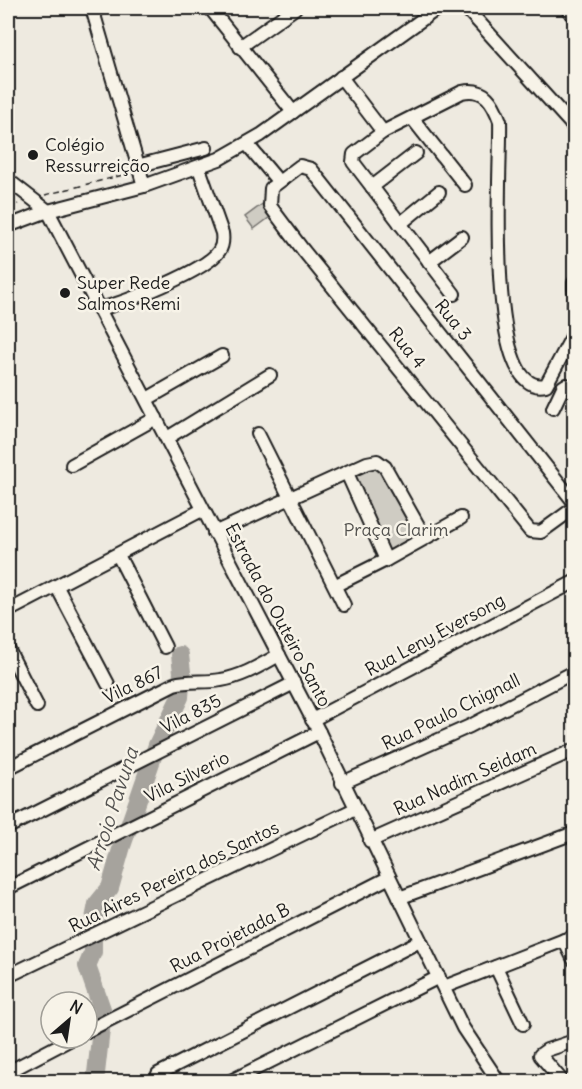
<svg xmlns="http://www.w3.org/2000/svg" width="582" height="1089" font-family="Delius,sans-serif">
<style>
.green{fill:#cfccc3;stroke:#767470;stroke-width:1.5}
.lines{fill:none;stroke-linecap:round;stroke-linejoin:round}
.river{stroke:#a6a39d;stroke-width:18}
.minor-casing{stroke:#1c1c1c;stroke-width:16}
.path{stroke:#1c1c1c;stroke-width:1.5;stroke-dasharray:6 4.5;stroke-linecap:butt}
.minor{stroke:#f7f3e8;stroke-width:12}
.poi-dot{fill:#1c1c1c;stroke:#f7f3e8;stroke-width:2}
.labels{text-anchor:middle;stroke-width:5;stroke-linejoin:round;paint-order:stroke}
.poi-label{font-size:18px;fill:#1c1c1c;stroke:#f7f3e8;text-anchor:start}
.street-label{font-size:18px;fill:#1c1c1c;stroke:#f7f3e8}
.park-label{font-size:18px;fill:#52514e;stroke:#f7f3e8}
.water-label{font-size:20px;font-style:italic;fill:#535250;stroke:#f7f3e8}
</style>
<rect width="100%" height="100%" fill="#eeeae0"/>
<filter id="ink" filterUnits="userSpaceOnUse"><feTurbulence type="fractalNoise" baseFrequency=".0167" numOctaves="2"/><feDisplacementMap in="SourceGraphic" scale="12" xChannelSelector="R" yChannelSelector="G"/><feConvolveMatrix kernelMatrix="1 2 1 2 8 2 1 2 1" color-interpolation-filters="sRGB"/></filter>
<g filter="url(#ink)">
<g class="green">
<polygon points="265,202 274,214 254,229 245,217"/>
<polygon points="377,461 425,538 386,560 347,473"/>
</g>
<g class="lines">
<polyline class="river" points="95,1082 103,1012 87,966 93,952 93,924 97,904 110,888 122,846 157,745 180,697 182,672 180,655"/>
<g class="minor-casing">
<g id="minor">
<polyline points="92,8 144,186"/>
<polyline points="210,8 293,112"/>
<polyline points="466,8 574,127"/>
<polyline points="567,8 574,17"/>
<polyline points="240,47 295,8"/>
<path d="M341 77 383 132 462 92C485 87 493 102 500 121 502 156 482 400 546 385L574 333"/>
<polyline points="412,118 465,185"/>
<polyline points="383,132 354,154 353,162 454,294"/>
<polyline points="247,144 278,181"/>
<polyline points="137,166 206,148"/>
<polyline points="8,180 48,211 319,732 463,1028 499,1082"/>
<polyline points="372,187 416,153"/>
<polyline points="400,224 439,192"/>
<polyline points="8,226 48,211 144,186 219,159 261,135 438,8"/>
<polyline points="429,262 462,237"/>
<polyline points="574,283 574,290"/>
<polyline points="574,302 574,313"/>
<path d="M99 309C124 303 206 271 219 251 223 245 223 240 222 233L199 168"/>
<polyline points="147,399 222,356"/>
<polyline points="553,408 563,387 566,385 574,387"/>
<polyline points="258,434 344,605"/>
<polyline points="167,438 270,375"/>
<polyline points="72,465 156,418"/>
<polyline points="347,473 386,560"/>
<polyline points="574,502 311,169 300,166 271,188 270,206 303,250 530,531 541,532 574,508"/>
<polyline points="214,533 367,463 377,461 385,467 425,538"/>
<polyline points="118,555 165,647"/>
<polyline points="336,585 386,560 461,518"/>
<polyline points="57,587 108,684"/>
<polyline points="8,611 202,510"/>
<polyline points="8,649 37,706"/>
<polyline points="312,720 574,582"/>
<path d="M8 768 174 684C190 680 205 683 221 680 242 677 261 665 279 655"/>
<polyline points="342,783 470,726 574,672"/>
<polyline points="8,827 294,683"/>
<polyline points="370,841 574,750"/>
<polyline points="8,888 319,732"/>
<polyline points="399,898 574,833"/>
<polyline points="564,940 574,960"/>
<polyline points="496,967 523,1024"/>
<polyline points="8,976 355,809"/>
<polyline points="444,987 572,937"/>
<polyline points="87,1031 388,878"/>
<polyline points="8,1072 73,1038"/>
<polyline points="158,1074 420,941"/>
<polyline points="229,1082 439,977"/>
<polyline points="563,1082 540,1055 547,1050 574,1041"/>
</g>
</g>
<g class="path">
<polyline points="45,195 127,174"/>
<polyline points="8,209 18,204"/>
</g>
<use href="#minor" class="minor"/>
</g>
</g>
<g class="poi-dot">
<circle cx="33" cy="155" r="6"/>
<circle cx="65" cy="293" r="6"/>
</g>
<g class="labels">
<g class="poi-label">
<text x="45" y="151">Colégio<tspan x="45" dy="21">Ressurreição</tspan></text>
<text x="77" y="289">Super Rede<tspan x="77" dy="21">Salmos Remi</tspan></text>
</g>
<g class="street-label">
<text transform="translate(453 320) rotate(51)" y="6">Rua 3</text>
<text transform="translate(407 348) rotate(51)" y="6">Rua 4</text>
<text transform="translate(278 615) rotate(62)" y="6">Estrada do Outeiro Santo</text>
<text transform="translate(435 635) rotate(-28)" y="6">Rua Leny Eversong</text>
<text transform="translate(133 685) rotate(-26)" y="6">Vila 867</text>
<text transform="translate(451 712) rotate(-26)" y="6">Rua Paulo Chignall</text>
<text transform="translate(191 714) rotate(-27)" y="6">Vila 835</text>
<text transform="translate(187 777) rotate(-27)" y="6">Vila Silverio</text>
<text transform="translate(465 779) rotate(-24)" y="6">Rua Nadim Seidam</text>
<text transform="translate(174 877) rotate(-26)" y="6">Rua Aires Pereira dos Santos</text>
<text transform="translate(230 938) rotate(-27)" y="6">Rua Projetada B</text>
</g>
<g class="park-label">
<text x="396" y="536">Praça Clarim</text>
</g>
<g class="water-label">
<text transform="translate(112 809) rotate(-72)" y="7">Arroio Pavuna</text>
</g>
</g>
<rect width="582" height="1089" fill="none" stroke="#f7f3e8" stroke-width="30"/>
<rect x="15" y="15" width="552" height="1059" fill="none" stroke="#1c1c1c" stroke-width="2" filter="url(#ink)"/>
<g transform="translate(69 1020) rotate(29)"><circle r="28" fill="#f7f3e8" stroke="#9f9d96" stroke-width="1.5"/>
<path d="M0-4.5L10 22L0 15L-10 22Z" fill="#1c1c1c"/>
<text y="-9" font-size="16" font-weight="bold" text-anchor="middle" fill="#1c1c1c">N</text>
</g>
</svg>
